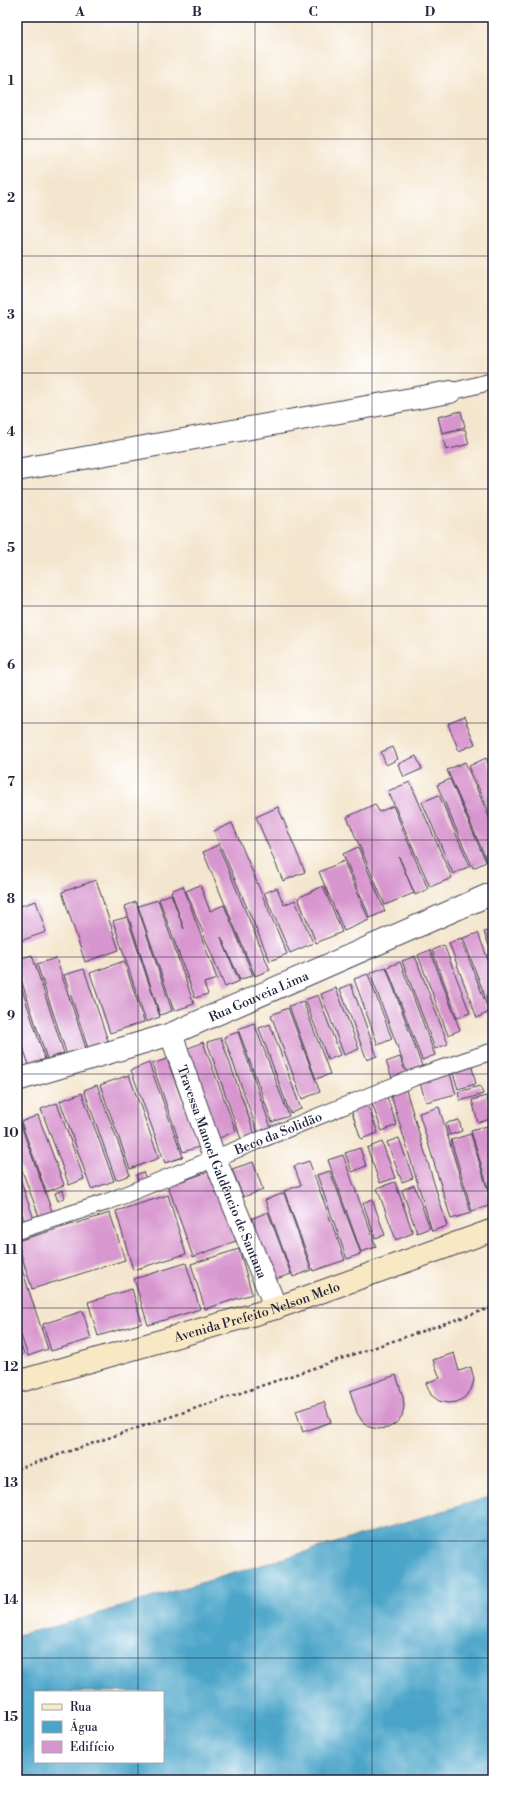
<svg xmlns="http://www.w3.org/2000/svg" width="510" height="1797" font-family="'Libre Bodoni',serif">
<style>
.water{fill:#4ba5c9;stroke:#366482;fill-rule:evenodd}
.building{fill:#d896cf}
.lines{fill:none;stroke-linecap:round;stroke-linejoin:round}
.service-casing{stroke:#423f51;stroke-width:18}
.minor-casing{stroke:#423f51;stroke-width:24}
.secondary-casing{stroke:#423f51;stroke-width:24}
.path{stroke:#423f51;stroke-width:2.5;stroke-dasharray:3 3;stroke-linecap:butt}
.service{stroke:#fff;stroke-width:16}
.minor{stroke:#fff;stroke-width:22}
.secondary{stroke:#f8e8c3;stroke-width:22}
.grid{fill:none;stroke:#22223b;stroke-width:1;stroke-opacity:0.55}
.labels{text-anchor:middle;stroke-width:3;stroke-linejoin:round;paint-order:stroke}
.street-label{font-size:13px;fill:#22223b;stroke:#fff}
.neatline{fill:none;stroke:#22223b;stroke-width:1.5}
.grid-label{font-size:13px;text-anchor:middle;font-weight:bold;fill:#22223b}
</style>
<rect width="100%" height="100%" fill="#fff"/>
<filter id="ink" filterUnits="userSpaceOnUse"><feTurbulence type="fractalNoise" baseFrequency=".025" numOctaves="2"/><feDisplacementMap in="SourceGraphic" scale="8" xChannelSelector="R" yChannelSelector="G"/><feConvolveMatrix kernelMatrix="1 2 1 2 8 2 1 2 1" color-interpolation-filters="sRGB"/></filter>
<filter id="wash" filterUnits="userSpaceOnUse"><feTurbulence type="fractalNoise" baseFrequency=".012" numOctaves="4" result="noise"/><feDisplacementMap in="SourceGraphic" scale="16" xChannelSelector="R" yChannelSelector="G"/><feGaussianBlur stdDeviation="0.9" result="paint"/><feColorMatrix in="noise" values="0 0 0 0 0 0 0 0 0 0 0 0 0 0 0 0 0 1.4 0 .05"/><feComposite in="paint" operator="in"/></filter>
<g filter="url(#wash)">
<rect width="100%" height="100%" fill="#f4e6ce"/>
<path class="water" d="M493 1496V1780H17V1635L56 1626ZM35 1692H163V1762H35Z"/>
<g id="blocks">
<g class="building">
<polygon points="461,411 465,427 442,433 438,417"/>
<polygon points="465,429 469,444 446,450 442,434"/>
<polygon points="464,717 475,744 459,751 448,724"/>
<polygon points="393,747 398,759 386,765 381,752"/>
<polygon points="416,756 422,769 404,777 398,764"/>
<polygon points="486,758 493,774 493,821 469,766"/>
<polygon points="465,762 493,826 493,858 487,861 447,770"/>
<polygon points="450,779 486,862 473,868 437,785"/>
<polygon points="410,782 452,878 430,887 388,791"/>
<polygon points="439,795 470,866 453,874 422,802"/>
<polygon points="375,804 379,812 393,806 428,889 415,895 399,857 414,893 385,905 347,817"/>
<polygon points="278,807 305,872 283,881 256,817"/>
<polygon points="232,823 287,954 270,961 214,831"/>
<polygon points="218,845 270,970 255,976 203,852"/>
<polygon points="358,847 385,911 370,918 343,854"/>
<polygon points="344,861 369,920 344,931 319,872"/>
<polygon points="96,880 119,950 85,962 62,892"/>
<polygon points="200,885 210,911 224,905 253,975 240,980 221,937 239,981 225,987 186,891"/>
<polygon points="183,886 217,979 204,983 208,994 195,998 159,899 171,894 184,929 171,891"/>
<polygon points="323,886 342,932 316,943 298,898"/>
<polygon points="277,888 284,905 295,900 313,943 290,953 264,893"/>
<polygon points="158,900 194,1004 174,1011 138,906"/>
<polygon points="36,901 46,932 17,942 17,907"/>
<polygon points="136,902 172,1011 160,1015 125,906"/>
<polygon points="127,917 160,1017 146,1022 113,921"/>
<polygon points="493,928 493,944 489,946 484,932"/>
<polygon points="478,933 493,973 493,1008 490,1009 463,938"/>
<polygon points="461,938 489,1012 477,1018 449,943"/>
<polygon points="444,945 470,1013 457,1018 432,950"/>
<polygon points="430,950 460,1030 448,1035 418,955"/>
<polygon points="32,955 64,1053 47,1059 17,967 17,960"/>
<polygon points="415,956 448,1044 435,1049 402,961"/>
<polygon points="56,958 86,1048 67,1055 37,964"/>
<polygon points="124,961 144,1022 110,1033 90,973"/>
<polygon points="400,962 435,1055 422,1060 387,967"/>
<polygon points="386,967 423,1069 408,1075 370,973"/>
<polygon points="84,969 108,1041 88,1048 64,975"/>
<polygon points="17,974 45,1059 29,1065 17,1029"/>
<polygon points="368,974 392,1039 378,1045 354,979"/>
<polygon points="351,984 377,1056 367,1060 340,989"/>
<polygon points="336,988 359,1049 344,1055 321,994"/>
<polygon points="318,995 340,1055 328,1060 305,1000"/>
<polygon points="303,1001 330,1074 316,1079 289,1006"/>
<polygon points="288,1008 320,1092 302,1099 271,1015"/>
<polygon points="254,1023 289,1116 272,1122 238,1029"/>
<polygon points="270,1024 301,1109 290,1113 259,1028"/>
<polygon points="238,1032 272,1131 259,1136 224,1037"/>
<polygon points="221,1038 256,1138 242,1142 207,1042"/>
<polygon points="203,1042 236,1131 217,1139 184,1050"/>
<polygon points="17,1047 23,1064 17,1066"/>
<polygon points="400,1057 407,1077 394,1083 386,1062"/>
<polygon points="167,1059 199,1147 183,1152 152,1064"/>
<polygon points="149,1063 183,1157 165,1163 131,1070"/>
<polygon points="472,1067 476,1084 458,1089 453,1073"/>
<polygon points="450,1074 456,1094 426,1102 420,1083"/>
<polygon points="129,1075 159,1158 130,1169 100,1085"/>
<polygon points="97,1085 130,1175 116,1180 84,1090"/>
<polygon points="480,1086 483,1094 460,1101 458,1092"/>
<polygon points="406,1090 447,1226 432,1231 391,1095"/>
<polygon points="82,1093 114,1181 91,1189 60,1101"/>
<polygon points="386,1095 397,1125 382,1131 371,1101"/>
<polygon points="486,1096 493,1118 478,1123 472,1100"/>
<polygon points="57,1103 84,1179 69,1185 41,1109"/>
<polygon points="367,1103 378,1133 361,1139 351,1109"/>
<polygon points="439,1107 471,1213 451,1219 419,1113"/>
<polygon points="38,1115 64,1185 46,1192 21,1122"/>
<polygon points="19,1120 54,1217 41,1222 17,1157 17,1121"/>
<polygon points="459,1120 462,1131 450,1135 446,1123"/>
<polygon points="490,1125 493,1134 493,1204 471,1131"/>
<polygon points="471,1134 492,1205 472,1211 451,1140"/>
<polygon points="399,1138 413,1178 402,1182 387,1142"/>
<polygon points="382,1142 395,1178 380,1183 367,1148"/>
<polygon points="360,1148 366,1166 352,1172 345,1153"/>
<polygon points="343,1155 376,1247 361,1252 328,1160"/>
<polygon points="309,1161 345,1260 313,1271 284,1191 301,1185 294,1166"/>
<polygon points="253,1162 263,1190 243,1197 232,1169"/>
<polygon points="17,1171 35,1222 26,1225 17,1200"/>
<polygon points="211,1171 236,1241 193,1257 168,1186"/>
<polygon points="330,1171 361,1254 347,1259 317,1175"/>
<polygon points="143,1172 147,1181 139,1184 136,1175"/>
<polygon points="395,1182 413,1233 396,1240 377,1188"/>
<polygon points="414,1185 430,1228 417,1233 402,1190"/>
<polygon points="63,1190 65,1197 58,1201 55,1193"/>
<polygon points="284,1193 311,1270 293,1277 265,1200"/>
<polygon points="168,1195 186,1254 133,1270 116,1211"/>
<polygon points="372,1199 385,1235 375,1238 363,1203"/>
<polygon points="268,1212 291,1274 270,1281 248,1220"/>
<polygon points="110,1213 125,1260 32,1289 17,1241"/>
<polygon points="239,1249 252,1294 205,1309 191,1264"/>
<polygon points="17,1254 48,1349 28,1356 17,1324"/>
<polygon points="186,1263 200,1309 148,1325 134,1279"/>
<polygon points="132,1289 142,1323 98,1336 88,1302"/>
<polygon points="83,1311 91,1339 51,1351 43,1324"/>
<polygon points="17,1334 24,1354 17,1357"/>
<polygon points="454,1353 459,1371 471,1367 474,1380 471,1390 465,1397 457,1402 448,1403 439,1401 431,1395 426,1383 440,1378 433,1360"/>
<polygon points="396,1375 403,1397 404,1407 402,1416 396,1423 388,1428 378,1429 369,1427 362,1421 357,1413 350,1391"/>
<polygon points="324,1402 331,1422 303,1432 296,1411"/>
</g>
</g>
</g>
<g filter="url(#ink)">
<use href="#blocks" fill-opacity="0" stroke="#423f51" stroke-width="1"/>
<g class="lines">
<g class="service-casing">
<g id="service">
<polyline points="450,392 493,381"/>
<path id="s1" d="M17 1231 107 1202 413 1078 493 1051"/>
</g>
</g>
<g class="minor-casing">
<g id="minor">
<polyline points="17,470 450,392"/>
<path id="s2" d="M171 1034 214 1157 276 1308"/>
<path id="s3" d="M17 1080 171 1034 493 893"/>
</g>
</g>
<g class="secondary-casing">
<g id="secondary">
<path id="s4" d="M17 1382 276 1308 493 1230"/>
</g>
</g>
<polyline class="path" points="17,1469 493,1307"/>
<use href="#service" class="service"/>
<use href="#minor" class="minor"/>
<use href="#secondary" class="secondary"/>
</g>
</g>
<path class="grid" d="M138 17V1692M255 17V1780M372 17V1780M17 139H493M17 256H493M17 373H493M17 489H493M17 606H493M17 723H493M17 840H493M17 957H493M17 1074H493M17 1191H493M17 1308H493M17 1424H493M17 1541H493M17 1658H493M138 1762V1780"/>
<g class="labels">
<g class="street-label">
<text dy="5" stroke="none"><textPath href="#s3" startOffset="256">Rua Gouveia Lima</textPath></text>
<text dy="5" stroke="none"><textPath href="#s1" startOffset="279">Beco da Solidão</textPath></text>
<text dy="5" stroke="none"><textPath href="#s2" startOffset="147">Travessa Manoel Galdêncio de Santana</textPath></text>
<text dy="5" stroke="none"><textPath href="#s4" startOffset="250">Avenida Prefeito Nelson Melo</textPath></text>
</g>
</g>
<rect width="510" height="1797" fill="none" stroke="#fff" stroke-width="44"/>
<rect x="34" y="1691" width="130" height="72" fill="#ffffff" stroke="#a7a7b1"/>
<rect x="42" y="1704" width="20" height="6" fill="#f8e8c3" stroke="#a7a7b1"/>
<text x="70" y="1711" font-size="12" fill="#22223b">Rua</text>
<rect x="42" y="1721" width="20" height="12" fill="#4ba5c9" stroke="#a7a7b1"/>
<text x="70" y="1731" font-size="12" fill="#22223b">Água</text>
<rect x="42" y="1741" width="20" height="12" fill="#d896cf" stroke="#a7a7b1"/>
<text x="70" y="1751" font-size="12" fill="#22223b">Edifício</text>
<rect x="22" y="22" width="466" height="1753" class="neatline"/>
<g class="grid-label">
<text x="80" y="16">A</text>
<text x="197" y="16">B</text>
<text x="313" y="16">C</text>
<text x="430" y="16">D</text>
<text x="11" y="85">1</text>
<text x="11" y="202">2</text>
<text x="11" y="319">3</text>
<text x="11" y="436">4</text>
<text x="11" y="552">5</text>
<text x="11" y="669">6</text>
<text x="11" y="786">7</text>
<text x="11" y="903">8</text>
<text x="11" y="1020">9</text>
<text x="11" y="1137">10</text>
<text x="11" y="1254">11</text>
<text x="11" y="1371">12</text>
<text x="11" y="1487">13</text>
<text x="11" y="1604">14</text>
<text x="11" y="1721">15</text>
</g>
</svg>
